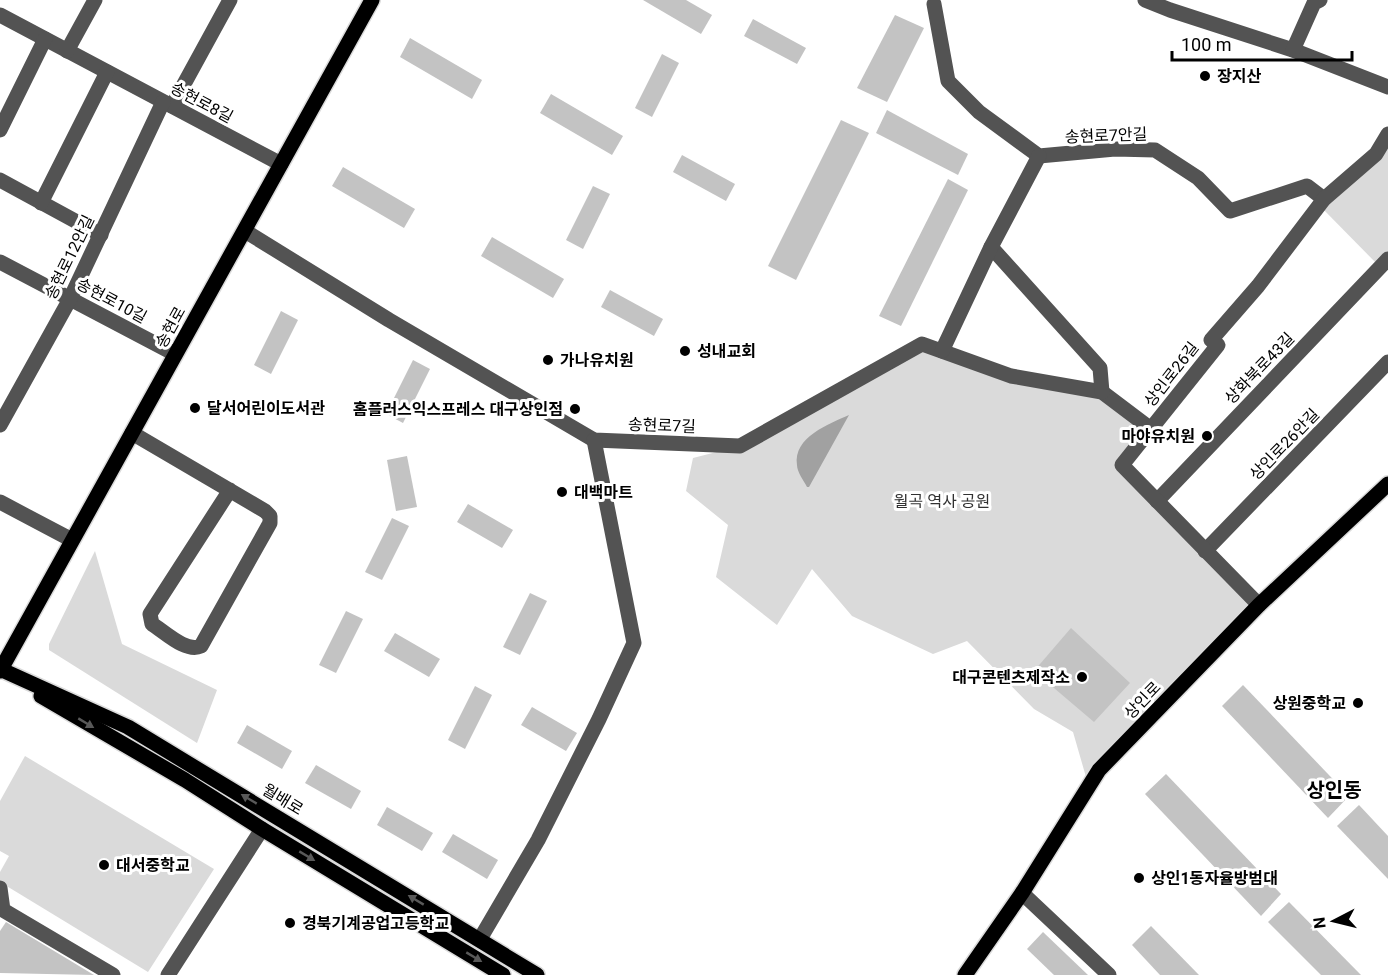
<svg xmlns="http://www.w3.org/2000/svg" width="1388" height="975" font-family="Roboto,'Noto Sans KR',sans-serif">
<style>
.green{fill:#dadada}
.water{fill:#a1a1a1}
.building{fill:#c3c3c3}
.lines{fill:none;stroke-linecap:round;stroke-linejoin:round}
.major-casing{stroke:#dbdbdb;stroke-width:18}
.minor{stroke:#535353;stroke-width:15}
.major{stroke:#000;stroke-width:15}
.oneway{fill:#595959}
.poi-dot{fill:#000;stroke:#fff;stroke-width:2}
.labels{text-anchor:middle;stroke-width:6;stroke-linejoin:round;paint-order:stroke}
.poi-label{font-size:16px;font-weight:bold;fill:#000;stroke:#fff;text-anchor:start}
.street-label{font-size:16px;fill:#000;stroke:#fff}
.park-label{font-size:16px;fill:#313131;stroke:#fff}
.quarter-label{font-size:20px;font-weight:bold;fill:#000;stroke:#fff}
</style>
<rect width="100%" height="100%" fill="#fff"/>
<g class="green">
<polygon points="1388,134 1388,259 1380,267 1319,205"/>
<polygon points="922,344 1011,376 1102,392 1151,429 1122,465 1259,605 1086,777 1073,732 1034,709 967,641 933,654 852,616 812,569 777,625 716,577 728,525 686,491 693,458 740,446"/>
<polygon points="95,551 122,644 217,690 197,743 49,650 49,644"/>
<polygon points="25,756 214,869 148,972 0,882 0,872 9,856 0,851 0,801"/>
</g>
<path class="water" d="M849 415 809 487H807C804 481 797 472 797 465 793 437 829 424 849 415Z"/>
<g class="building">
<polygon points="643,0 686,0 712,15 701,34"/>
<polygon points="895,15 924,28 887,102 857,88"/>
<polygon points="753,19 806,48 797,64 744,36"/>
<polygon points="410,38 482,80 472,99 400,57"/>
<polygon points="662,54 679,63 652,117 635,108"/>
<polygon points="551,94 623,136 612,155 540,113"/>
<polygon points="887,110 968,154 958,175 876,133"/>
<polygon points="841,120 869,133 796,280 768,266"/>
<polygon points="682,155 735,184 726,201 673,172"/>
<polygon points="343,167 415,209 404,228 332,186"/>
<polygon points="948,179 968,190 901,326 879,316"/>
<polygon points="593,186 610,194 583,249 566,240"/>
<polygon points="492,237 564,279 553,298 481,256"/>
<polygon points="610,290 663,319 654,336 601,307"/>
<polygon points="281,311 298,320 271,374 254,365"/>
<polygon points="413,360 430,369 403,423 386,414"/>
<polygon points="407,456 417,507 396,511 387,460"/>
<polygon points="468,504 513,530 502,548 457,522"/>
<polygon points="392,518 409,526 382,580 365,572"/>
<polygon points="530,593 547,601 520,655 503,647"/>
<polygon points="346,611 363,619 336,673 319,665"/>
<polygon points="1071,628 1130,683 1094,722 1034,671"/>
<polygon points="395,633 440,659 429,677 384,651"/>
<polygon points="1243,685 1349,796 1328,818 1222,706"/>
<polygon points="475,686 492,695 465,749 448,740"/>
<polygon points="532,707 577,733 566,751 521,725"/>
<polygon points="247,725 292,751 282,769 237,743"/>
<polygon points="316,765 361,791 351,809 305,783"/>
<polygon points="1166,774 1281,894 1261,916 1145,794"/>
<polygon points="1359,805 1388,836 1388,879 1337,826"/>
<polygon points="387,807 433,833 422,851 377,825"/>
<polygon points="453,834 498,860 487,879 442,852"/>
<polygon points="1289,902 1361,975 1321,975 1268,922"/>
<polygon points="6,922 94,975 0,973 0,931"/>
<polygon points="1151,926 1199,975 1160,975 1132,945"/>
<polygon points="1043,932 1088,975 1054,975 1027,949"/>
</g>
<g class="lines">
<g class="major-casing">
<g id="major">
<polyline points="0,669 128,727 537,975"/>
<polyline points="0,671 372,0"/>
<polyline points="41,696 185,780 262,829 503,975"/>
<polyline points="965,975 1022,893 1099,770 1259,605 1388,484"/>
</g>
</g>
<g class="minor">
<polyline points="1145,0 1170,10 1293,50 1388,87"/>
<polyline points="934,4 948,81 979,112 1039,156 1115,149 1155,150 1198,178 1230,211 1307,186 1324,199"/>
<polyline points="0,15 281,164"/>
<polyline points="1293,50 1314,3 1320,0"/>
<polyline points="67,51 95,0"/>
<polyline points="172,106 230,0"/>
<polyline points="0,130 45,39"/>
<polyline points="0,180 101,235"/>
<polyline points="41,203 107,72"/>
<polyline points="245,231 389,320 594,440 740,446 922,344 1011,376 1102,392 1151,429"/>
<polyline points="991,247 1100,368 1102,392"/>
<polyline points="0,262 175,354"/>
<polyline points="942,351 991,247 1039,156"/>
<polyline points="0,425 70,299 163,102"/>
<path d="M132 433 265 511 270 516V523L201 646C186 653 165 632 152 624L150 614 230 490"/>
<polyline points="1157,501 1388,259"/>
<polyline points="0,502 72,540"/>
<polyline points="1205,551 1388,362"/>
<polyline points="1259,605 1122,465 1218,345 1211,340 1258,286 1324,199 1376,154 1388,134"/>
<polyline points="0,888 3,910 113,975"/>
<polyline points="1022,893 1109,975"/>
<polyline points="480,939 538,840 599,719 634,643 594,440"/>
<polyline points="168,975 262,829"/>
</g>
<use href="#major" class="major"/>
</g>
<defs><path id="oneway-solid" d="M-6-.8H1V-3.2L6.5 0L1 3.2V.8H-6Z" transform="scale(1.5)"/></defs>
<g class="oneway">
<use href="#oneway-solid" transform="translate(86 723) rotate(31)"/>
<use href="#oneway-solid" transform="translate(249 799) rotate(-149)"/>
<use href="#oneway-solid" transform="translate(307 856) rotate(31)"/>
<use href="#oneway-solid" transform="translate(416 900) rotate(-149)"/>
<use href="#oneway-solid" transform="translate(474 957) rotate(31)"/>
</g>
<g class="poi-dot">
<circle cx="1205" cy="76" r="6"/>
<circle cx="685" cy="351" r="6"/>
<circle cx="548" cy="360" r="6"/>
<circle cx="195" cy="408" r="6"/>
<circle cx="575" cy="409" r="6"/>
<circle cx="1207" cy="436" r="6"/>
<circle cx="562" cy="492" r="6"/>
<circle cx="1082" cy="677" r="6"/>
<circle cx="1358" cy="703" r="6"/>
<circle cx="104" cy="865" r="6"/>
<circle cx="1139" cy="878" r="6"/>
<circle cx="290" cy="923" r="6"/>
</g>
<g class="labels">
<g class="poi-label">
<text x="1217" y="82">장지산</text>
<text x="697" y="357">성내교회</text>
<text x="560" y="366">가나유치원</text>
<text x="207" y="414">달서어린이도서관</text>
<text x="563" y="415" text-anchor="end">홈플러스익스프레스 대구상인점</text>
<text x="1195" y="442" text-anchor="end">마야유치원</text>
<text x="574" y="498">대백마트</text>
<text x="1070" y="683" text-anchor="end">대구콘텐츠제작소</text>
<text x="1346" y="709" text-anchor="end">상원중학교</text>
<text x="116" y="871">대서중학교</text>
<text x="1151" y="884">상인1동자율방범대</text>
<text x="302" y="929">경북기계공업고등학교</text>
</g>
<g class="street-label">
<text transform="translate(202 102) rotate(28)" y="6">송현로8길</text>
<text transform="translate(1106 135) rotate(-2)" y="6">송현로7안길</text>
<text transform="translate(69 257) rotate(-64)" y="6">송현로12안길</text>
<text transform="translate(112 300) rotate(28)" y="6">송현로10길</text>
<text transform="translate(170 327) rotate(-61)" y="6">송현로</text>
<text transform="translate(1259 368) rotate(-46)" y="6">상화북로43길</text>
<text transform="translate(1171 374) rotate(-52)" y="6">상인로26길</text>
<text transform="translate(662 425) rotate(2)" y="6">송현로7길</text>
<text transform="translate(1284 444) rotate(-46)" y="6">상인로26안길</text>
<text transform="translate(1142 700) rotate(-46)" y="6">상인로</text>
<text transform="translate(283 799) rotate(31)" y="6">월배로</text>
</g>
<g class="park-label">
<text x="942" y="507">월곡 역사 공원</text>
</g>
<g class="quarter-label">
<text x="1334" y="797">상인동</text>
</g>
</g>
<g transform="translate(1334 921) rotate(263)" stroke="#ffffff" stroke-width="4.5" paint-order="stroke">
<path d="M0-4.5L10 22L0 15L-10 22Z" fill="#000000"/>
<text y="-9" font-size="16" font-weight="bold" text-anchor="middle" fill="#000000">N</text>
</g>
<path d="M1172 51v9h180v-9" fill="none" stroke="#000000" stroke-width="3"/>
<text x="1181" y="51" font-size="18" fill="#000000" stroke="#ffffff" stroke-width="4.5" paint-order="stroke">100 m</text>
</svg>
